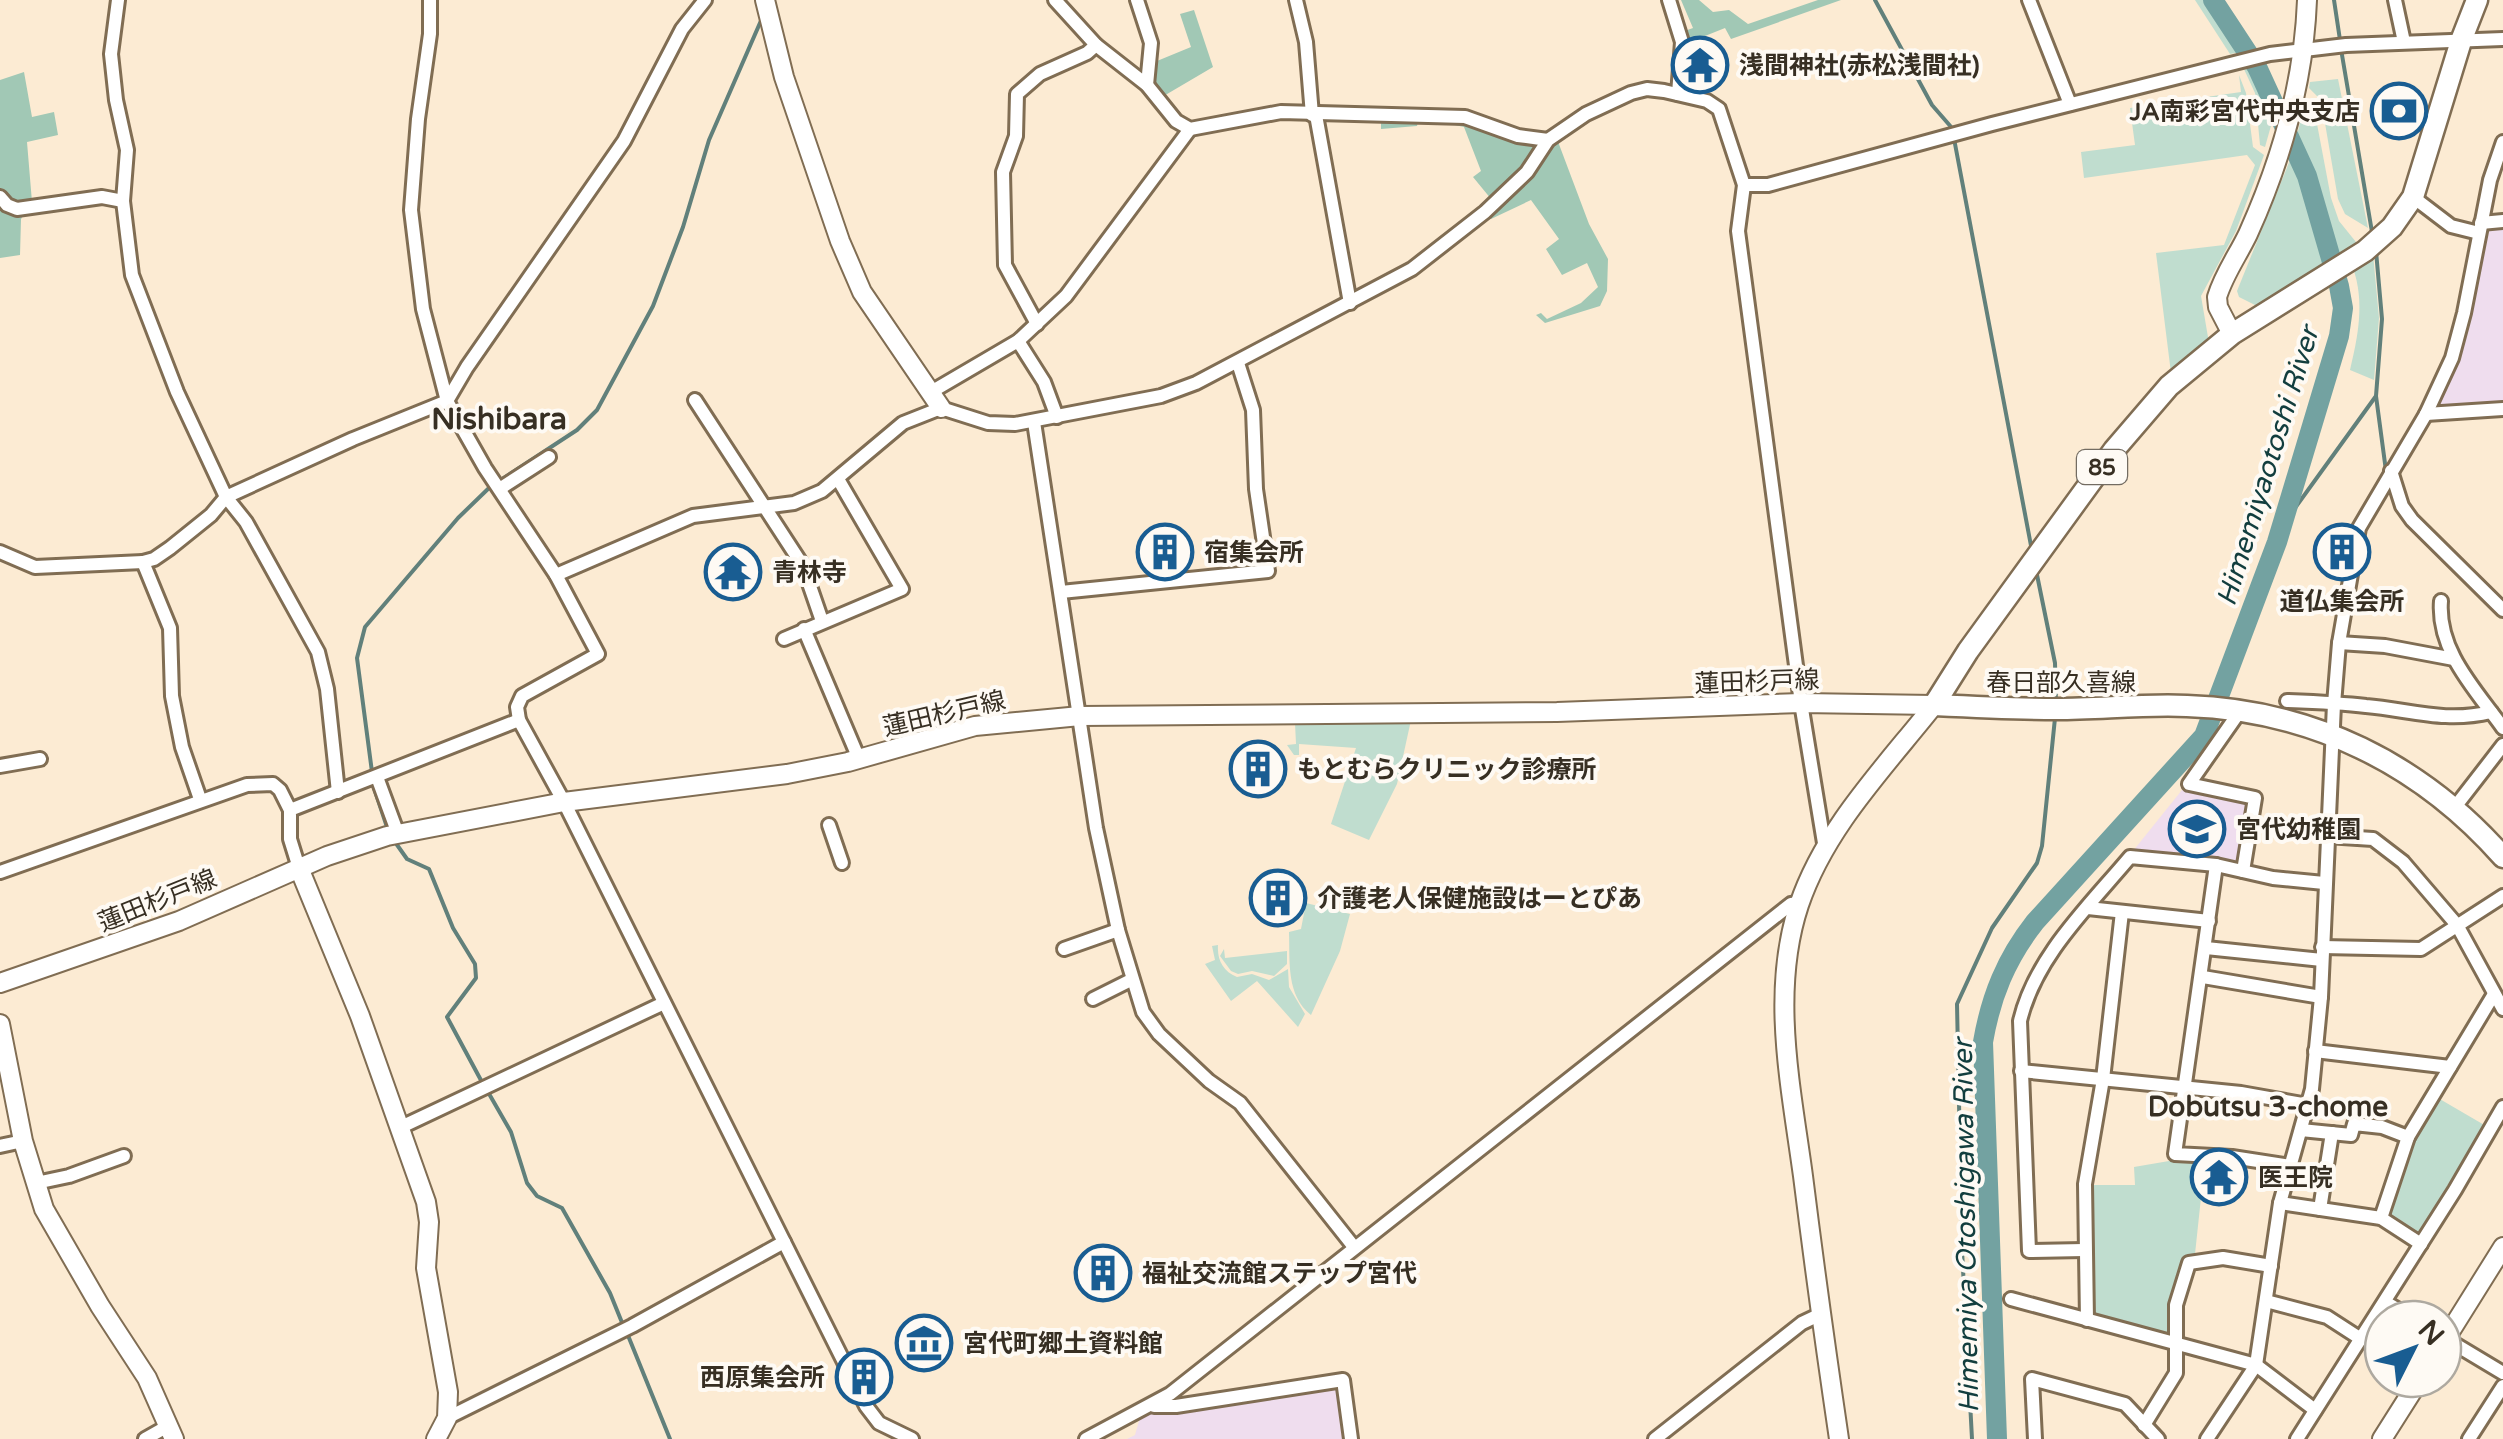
<svg xmlns="http://www.w3.org/2000/svg" width="2503" height="1439" font-family="'Varela Round','Noto Sans JP',sans-serif">
<style>
.education{fill:#efddee}
.green{fill:#c0ddcf}
.forest{fill:#a1c8b5}
.lines{fill:none;stroke-linecap:round;stroke-linejoin:round}
.stream{stroke:#61807b;stroke-width:4}
.river{stroke:#73a2a1;stroke-width:20}
.street-casing{stroke:#806d53;stroke-width:18}
.secondary-casing{stroke:#806d53;stroke-width:22}
.primary-casing{stroke:#806d53;stroke-width:25}
.street{stroke:#fff;stroke-width:12}
.secondary{stroke:#fff;stroke-width:18}
.primary{stroke:#fff;stroke-width:20}
.labels{text-anchor:middle;stroke-width:8;stroke-linejoin:round;paint-order:stroke}
.shield{fill:#fefaf4;stroke:#736c62;stroke-width:2.5}
.shield-label{font-size:22px;font-weight:bold;fill:#372f23}
.poi-label{font-size:25px;font-weight:bold;fill:#372f23;stroke:#fefaf4;text-anchor:start}
.street-label{font-size:25px;fill:#372f23;stroke:#fefaf4}
.water-label{font-size:28px;font-style:italic;fill:#123e3e;stroke:#fefaf4}
.neighbourhood-label{font-size:28px;font-weight:bold;fill:#372f23;stroke:#fefaf4}
.quarter-label{font-size:30px;font-weight:bold;fill:#372f23;stroke:#fefaf4}
</style>
<rect width="100%" height="100%" fill="#fcebd3"/>
<g class="education">
<polygon points="2503,225 2503,404 2442,408 2438,405 2472,310 2490,226"/>
<polygon points="2182,790 2246,802 2248,807 2239,861 2234,865 2133,851"/>
<polygon points="1339,1385 1347,1439 1127,1439 1135,1435 1139,1421 1148,1411"/>
</g>
<g class="green">
<polygon points="2195,0 2208,0 2241,52 2230,54"/>
<polygon points="2249,65 2274,115 2265,147 2260,145 2255,93 2243,67"/>
<polygon points="2239,75 2246,93 2253,147 2264,155 2236,231 2201,296 2209,343 2171,373 2156,253 2224,245 2255,165 2247,155 2084,178 2081,152 2135,145 2130,108 2241,92"/>
<polygon points="2338,79 2368,228 2345,214 2338,199 2321,100 2309,88 2310,82"/>
<polygon points="2306,99 2314,108 2331,198 2339,221 2360,247 2338,260 2332,232 2297,135"/>
<polygon points="2292,155 2311,200 2328,267 2261,308 2239,297 2237,291"/>
<path d="M2373 254 2379 318 2374 380 2350 370C2358 337 2365 302 2353 268Z"/>
<polygon points="1411,720 1397,784 1369,840 1331,824 1356,748 1299,744 1299,755 1294,755 1287,745 1296,744 1295,723"/>
<path d="M1306 903 1350 914 1340 951 1311 1015C1286 995 1290 962 1289 932L1301 929Z"/>
<path d="M1218 945C1217 960 1223 971 1237 977L1252 974 1269 980 1288 969 1289 987 1305 1014 1298 1027 1257 981 1231 1001 1205 964 1215 960 1212 946Z"/>
<polygon points="1224,949 1225,958 1287,951 1287,964 1274,976 1252,971 1238,974 1231,971 1220,956"/>
<polygon points="2438,1098 2486,1126 2422,1235 2417,1236 2388,1214 2415,1137"/>
<polygon points="2205,1160 2195,1254 2186,1256 2171,1303 2171,1332 2166,1334 2095,1318 2091,1313 2090,1185 2135,1185 2134,1167 2169,1161"/>
</g>
<g class="forest">
<polygon points="1681,0 1699,0 1713,12 1729,10 1748,24 1818,0 1841,0 1731,39 1725,28 1700,38 1714,83 1683,75 1682,32 1693,28"/>
<polygon points="1194,10 1213,67 1162,97 1152,84 1157,61 1191,47 1180,14"/>
<polygon points="24,72 32,117 54,112 58,135 27,142 32,202 21,219 20,255 0,258 0,80"/>
<polygon points="1381,119 1467,121 1557,139 1589,224 1608,259 1607,291 1600,306 1545,323 1536,315 1541,313 1547,319 1581,303 1598,287 1587,263 1562,275 1546,249 1559,239 1531,200 1491,219 1487,214 1496,205 1473,177 1481,171 1464,127 1441,122 1418,122 1417,126 1381,129"/>
</g>
<g class="lines">
<g class="stream">
<polyline points="1875,0 1932,105 1952,128 2032,551"/>
<polyline points="2334,0 2340,40"/>
<polyline points="2341,49 2372,232"/>
<polyline points="2376,396 2386,471"/>
<polyline points="2282,526 2376,396 2382,319 2376,251"/>
<polyline points="2036,570 2055,663 2056,703"/>
<polyline points="372,772 357,658 365,627 458,518 490,487 577,430 597,410 653,306 683,227 709,140 763,16"/>
<polyline points="372,782 388,830"/>
<polyline points="395,842 407,859 429,869 453,928 475,964 476,978 447,1017 483,1084"/>
<polyline points="488,1092 511,1132 527,1183 537,1196 562,1208 610,1293 623,1325"/>
<polyline points="627,1333 670,1439"/>
<polyline points="1972,1439 1962,1250 1957,1004 1992,928 2037,863 2042,846 2055,718"/>
</g>
<path class="river" d="M1997 1439 1983 1042C1991 996 2006 959 2035 922L2204 736 2277 542 2339 336 2343 308 2339 286 2307 176 2257 67 2213 0"/>
<g class="street-casing">
<g id="street">
<polyline points="118,0 111,54 116,100 127,150 123,201 132,275 177,392 226,497 246,522 318,652 327,689 338,792"/>
<polyline points="430,0 430,34 418,119 411,210 423,309 447,401 485,468 556,575 598,654 522,696 517,707 519,720 564,802 866,1406 879,1423 912,1439"/>
<polyline points="1055,0 1096,45 1147,85 1176,121 1190,129 1281,112 1465,117 1518,136 1548,140"/>
<polyline points="1137,0 1151,43 1147,85"/>
<polyline points="1296,0 1306,42 1312,115"/>
<polyline points="1669,0 1682,42 1678,94"/>
<polyline points="2029,0 2070,104"/>
<polyline points="2395,0 2404,42"/>
<polyline points="1316,115 1350,303"/>
<polyline points="1744,185 1768,185 1992,124 2270,54 2346,45 2503,39"/>
<polyline points="0,197 7,205 17,209 102,197 123,201"/>
<polyline points="2413,197 2451,226 2479,233"/>
<polyline points="2481,223 2503,221"/>
<polyline points="1037,324 1005,265 1003,172 1016,136 1017,94 1040,74 1087,53 1096,45"/>
<polyline points="1018,341 1044,382 1057,417"/>
<polyline points="931,392 1018,341 1066,296 1190,129"/>
<polyline points="695,400 803,566 822,621"/>
<polyline points="2426,414 2503,409"/>
<polyline points="1034,422 1096,828 1118,930 1143,1012 1159,1034 1209,1081 1240,1103 1354,1247"/>
<polyline points="2391,471 2402,506 2412,520 2503,610"/>
<polyline points="501,488 549,457"/>
<polyline points="0,552 35,567 143,562"/>
<polyline points="556,575 693,516 794,503 822,491 903,423 941,408 988,423 1015,424 1161,396 1196,383 1412,269 1485,212 1527,172 1548,140 1586,114 1631,93 1647,89 1664,91 1707,101 1719,109 1744,185 1738,231 1801,703 1825,849"/>
<polyline points="1061,592 1268,571 1256,489 1253,410 1238,363"/>
<path d="M2441 601C2437 651 2476 690 2503 728"/>
<polyline points="804,629 859,759"/>
<polyline points="784,639 902,589 838,479"/>
<polyline points="2339,643 2385,646 2454,659"/>
<path d="M2287 701C2313 702 2340 703 2366 706 2411 710 2445 723 2491 712"/>
<polyline points="2240,711 2189,784 2255,798 2243,871"/>
<polyline points="0,766 40,759"/>
<polyline points="377,777 398,834"/>
<polyline points="200,799 182,747 172,696 170,628 143,562 154,559 170,548 211,515 226,497 353,439 447,401 467,367 624,141 682,29 705,0"/>
<polyline points="2455,807 2503,745"/>
<polyline points="829,825 842,863"/>
<polyline points="2327,836 2373,839 2403,862 2457,925 2503,1009"/>
<polyline points="2216,865 2175,1154 2232,1157 2290,1166"/>
<polyline points="299,868 290,839 290,810 519,720"/>
<polyline points="0,872 247,785 273,784 280,790 290,810"/>
<polyline points="2088,908 2209,921"/>
<polyline points="2322,947 2421,949 2503,896"/>
<polyline points="2206,948 2322,960"/>
<polyline points="1064,949 1118,930"/>
<polyline points="2203,977 2321,997"/>
<polyline points="1093,999 1131,980"/>
<polyline points="2315,1051 2450,1067"/>
<polyline points="2021,1071 2241,1093 2308,1105"/>
<polyline points="399,1128 664,1003"/>
<polyline points="2301,1130 2351,1135 2354,1124 2382,1127 2408,1137"/>
<polyline points="0,1146 23,1141"/>
<polyline points="36,1183 69,1176 124,1156"/>
<polyline points="2280,1203 2381,1218 2421,1244"/>
<polyline points="2320,1209 2332,1133"/>
<polyline points="2381,1218 2408,1137 2494,994"/>
<path d="M2084 1250 2029 1251 2020 1021C2035 957 2088 907 2130 857L2216 865 2273 878 2324 883"/>
<polyline points="2011,1299 2256,1365 2315,1410"/>
<polyline points="2266,1301 2327,1317 2361,1339"/>
<polyline points="2385,1302 2414,1319"/>
<polyline points="2087,1320 2085,1184 2103,1079 2122,912"/>
<polyline points="2443,1337 2503,1373"/>
<polyline points="1154,1406 1176,1406 1343,1380 1351,1439"/>
<polyline points="447,1418 632,1326 784,1242"/>
<polyline points="2144,1425 2176,1373 2176,1305 2189,1263 2223,1258 2271,1266"/>
<polyline points="145,1439 168,1426"/>
<polyline points="1086,1439 1170,1394 1791,904 1799,903"/>
<polyline points="1655,1439 1802,1323 1821,1314"/>
<polyline points="2035,1439 2032,1379 2125,1404 2158,1439"/>
<polyline points="2207,1439 2256,1365 2280,1203 2312,1089 2321,997 2334,704 2339,643 2359,528 2426,414 2452,358 2464,313 2490,180 2503,142"/>
<polyline points="2297,1439 2455,1190 2503,1107"/>
<polyline points="2469,1439 2503,1386"/>
</g>
</g>
<g class="secondary-casing">
<g id="secondary">
<polyline points="765,0 784,77 840,241 862,292 941,408"/>
<path d="M2232 334 2218 307 2217 297C2224 274 2238 255 2248 234 2281 161 2304 80 2307 0"/>
<polyline points="299,868 360,1016 426,1202 429,1222 426,1268 448,1392 447,1418 436,1439"/>
<polyline points="0,983 179,921 327,856 387,836 564,802 787,774 848,762 975,726 1080,716 1557,712 1801,703 1934,705"/>
<polyline points="0,1024 23,1141 44,1209 100,1306 147,1378 174,1439"/>
<polyline points="2443,1343 2503,1247"/>
<path d="M1839 1439C1826 1351 1814 1264 1803 1176 1791 1087 1770 992 1799 905 1825 828 1884 768 1934 705"/>
<polyline points="2382,1439 2420,1379"/>
</g>
</g>
<g class="primary-casing">
<g id="primary">
<polyline points="1934,705 1968,651 2114,450 2169,386 2232,334 2365,251 2392,227 2413,197 2461,41 2477,0"/>
<path d="M1934 705C1975 707 2016 709 2057 709 2100 709 2144 704 2187 706 2312 710 2421 764 2503 857"/>
</g>
</g>
<use href="#street" class="street"/>
<use href="#secondary" class="secondary"/>
<use href="#primary" class="primary"/>
</g>
<defs>
<g id="temple-ring" transform="scale(2.875)"><circle r="9.5" fill="#fefaf4" stroke="#195d92" stroke-width="1.5"/><path d="M0-6L5-2H3V0L6.5 2.5H4V6H1.5V3h-3V6H-4V2.5H-6.5L-3 0V-2H-5Z" fill="#195d92"/></g>
<g id="bank-ring" transform="scale(2.875)"><circle r="9.5" fill="#fefaf4" stroke="#195d92" stroke-width="1.5"/><path d="M-6-4H6V4H-6ZM0-2.3a2.3 2.3 0 1 0 0 4.6a2.3 2.3 0 1 0 0-4.6Z" fill="#195d92"/></g>
<g id="building-ring" transform="scale(2.875)"><circle r="9.5" fill="#fefaf4" stroke="#195d92" stroke-width="1.5"/><path d="M-4-6H4V6H1V3H-1V6H-4ZM-2.5-4.3h1.7v1.8h-1.7ZM.8-4.3h1.7v1.8H.8ZM-2.5-1h1.7V.8h-1.7ZM.8-1h1.7V.8H.8Z" fill="#195d92"/></g>
<g id="school-ring" transform="scale(2.875)"><circle r="9.5" fill="#fefaf4" stroke="#195d92" stroke-width="1.5"/><path d="M0-5L7-2L0 1L-7-2ZM-4 1L0 2.5L4 1V4Q0 6-4 4Z" fill="#195d92"/></g>
<g id="museum-ring" transform="scale(2.875)"><circle r="9.5" fill="#fefaf4" stroke="#195d92" stroke-width="1.5"/><path d="M0-6L6-3V-2H-6V-3ZM-5-1h2V3h-2ZM-1-1h2V3h-2ZM3-1h2V3H3ZM-6 4H6V6H-6Z" fill="#195d92"/></g>
</defs>
<g fill-rule="evenodd">
<use href="#temple-ring" x="1700" y="65"/>
<use href="#bank-ring" x="2399" y="111"/>
<use href="#building-ring" x="1165" y="552"/>
<use href="#building-ring" x="2342" y="552"/>
<use href="#temple-ring" x="733" y="572"/>
<use href="#building-ring" x="1258" y="769"/>
<use href="#school-ring" x="2197" y="829"/>
<use href="#building-ring" x="1278" y="898"/>
<use href="#temple-ring" x="2219" y="1177"/>
<use href="#building-ring" x="1103" y="1273"/>
<use href="#museum-ring" x="924" y="1343"/>
<use href="#building-ring" x="864" y="1377"/>
</g>
<g class="labels">
<rect class="shield" x="2077" y="450" width="50" height="34" rx="8"/>
<g class="shield-label">
<text x="2102" y="475">85</text>
</g>
<g class="poi-label">
<text x="1739" y="74">浅間神社(赤松浅間社)</text>
<text x="2360" y="120" text-anchor="end">JA南彩宮代中央支店</text>
<text x="1204" y="561">宿集会所</text>
<text x="772" y="581">青林寺</text>
<text x="2342" y="610" text-anchor="middle">道仏集会所</text>
<text x="1297" y="778">もとむらクリニック診療所</text>
<text x="2236" y="838">宮代幼稚園</text>
<text x="1317" y="907">介護老人保健施設はーとぴあ</text>
<text x="2258" y="1186">医王院</text>
<text x="1142" y="1282">福祉交流館ステップ宮代</text>
<text x="963" y="1352">宮代町郷土資料館</text>
<text x="825" y="1386" text-anchor="end">西原集会所</text>
</g>
<g class="street-label">
<text transform="translate(1757 681) rotate(-2)" y="9">蓮田杉戸線</text>
<text x="2061" y="691">春日部久喜線</text>
<text transform="translate(944 713) rotate(-13)" y="9">蓮田杉戸線</text>
<text transform="translate(157 900) rotate(-22)" y="9">蓮田杉戸線</text>
</g>
<g class="water-label">
<text transform="translate(2267 466) rotate(-73)" y="10">Himemiyaotoshi River</text>
<text transform="translate(1965 1226) rotate(-91)" y="10">Himemiya Otoshigawa River</text>
</g>
<g class="neighbourhood-label">
<text x="2268" y="1116">Dobutsu 3-chome</text>
</g>
<g class="quarter-label">
<text x="499" y="429">Nishibara</text>
</g>
</g>
<g transform="translate(2413 1349) rotate(48)"><circle r="48" fill="#fefaf4" stroke="#aea9a0" stroke-width="2.5"/>
<path d="M0-8L18 38L0 25L-18 38Z" fill="#195d92"/>
<text y="-15" font-size="28" font-weight="bold" text-anchor="middle" fill="#372f23">N</text>
</g>
</svg>
